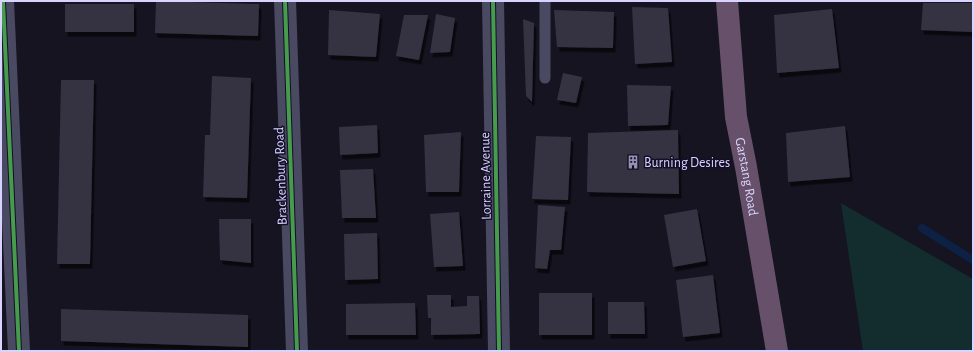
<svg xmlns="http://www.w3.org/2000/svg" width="974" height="352" font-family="'Alegreya Sans',sans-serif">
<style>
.green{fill:#132c2d}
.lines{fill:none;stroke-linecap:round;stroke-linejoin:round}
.stream{stroke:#0d2144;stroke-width:8}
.building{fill:#343243;filter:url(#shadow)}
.lane{stroke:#4a4962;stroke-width:11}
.street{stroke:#4a4962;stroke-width:22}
.highway{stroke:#67516a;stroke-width:22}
.cycleway-casing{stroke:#130f26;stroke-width:6}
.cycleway{stroke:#469c4c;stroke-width:4}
.labels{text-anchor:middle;stroke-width:3;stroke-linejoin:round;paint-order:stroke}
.poi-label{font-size:14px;fill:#d9d4ff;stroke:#130f26;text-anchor:start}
.street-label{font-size:14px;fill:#d9d4ff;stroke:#130f26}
</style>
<defs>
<filter id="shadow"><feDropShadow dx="2.5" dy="4.5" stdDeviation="0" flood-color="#0009"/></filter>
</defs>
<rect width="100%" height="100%" fill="#161421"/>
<polygon class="green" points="841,203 973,279 973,351 863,351"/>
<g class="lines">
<polyline class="stream" points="922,228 973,260"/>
</g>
<g class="building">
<polygon points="156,1 259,4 258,36 155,33"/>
<polygon points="923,3 973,3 973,32 921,30"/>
<rect x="65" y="4" width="69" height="28"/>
<polygon points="632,7 668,8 672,62 635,64"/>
<polygon points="832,9 839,68 777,73 774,15"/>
<polygon points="329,10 380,14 376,57 328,55"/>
<polygon points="554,10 614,12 613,48 557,47"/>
<polygon points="436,14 455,18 450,52 430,53"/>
<polygon points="404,15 428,15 419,60 396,56"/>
<polygon points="523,19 534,23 532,102 526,96"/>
<polygon points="563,73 582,77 576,103 557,100"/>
<polygon points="212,76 251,78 247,198 203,197 205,135 210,135"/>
<polygon points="61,80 94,80 90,264 57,264"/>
<polygon points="627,85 671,86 668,125 628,126"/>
<polygon points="377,125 378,153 340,155 339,127"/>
<polygon points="845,126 850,177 788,182 786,133"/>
<polygon points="678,130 679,194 587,192 588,133"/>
<polygon points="461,132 459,192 426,192 424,135"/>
<polygon points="536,136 571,137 568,200 532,199"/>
<polygon points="373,169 376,218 342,218 340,170"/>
<polygon points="538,205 565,207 561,250 550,250 547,269 535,268"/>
<polygon points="697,209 706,261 673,267 664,215"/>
<polygon points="459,212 463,266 434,267 430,214"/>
<polygon points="219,219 251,219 251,263 220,260"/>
<polygon points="377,233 378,279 345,280 344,234"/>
<polygon points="713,275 720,333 683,337 676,280"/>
<rect x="539" y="293" width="53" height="42"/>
<polygon points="427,295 451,295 451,307 467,306 467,296 479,296 480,334 431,335 431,318 428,318"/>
<polygon points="608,302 644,302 645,334 608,334"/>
<polygon points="415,303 416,335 346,335 346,304"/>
<polygon points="61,309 248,315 248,347 61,341"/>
</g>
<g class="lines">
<polyline class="lane" points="545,1 545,78"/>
<g class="street">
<polyline points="3,1 19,351"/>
<polyline points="285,1 297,351"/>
<polyline points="493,1 499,351"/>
</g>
<path class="highway" id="s1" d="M727 1 736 117 746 167 777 351"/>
<g class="cycleway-casing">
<g id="cycleway">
<polyline points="3,1 19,351"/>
<polyline points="285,1 297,351"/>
<polyline points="493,1 499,351"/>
</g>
</g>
<use href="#cycleway" class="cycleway"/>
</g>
<defs>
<g id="building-bare" transform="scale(1.08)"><path d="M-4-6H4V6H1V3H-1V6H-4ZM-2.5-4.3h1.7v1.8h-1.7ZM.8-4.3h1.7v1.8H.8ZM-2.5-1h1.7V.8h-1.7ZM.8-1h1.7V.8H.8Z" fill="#9591b1" stroke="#130f26" stroke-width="2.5" paint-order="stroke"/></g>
</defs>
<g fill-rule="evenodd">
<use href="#building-bare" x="633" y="162"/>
</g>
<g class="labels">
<g class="poi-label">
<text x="644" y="167">Burning Desires</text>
</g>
<g class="street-label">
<text transform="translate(280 176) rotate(-92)" y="5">Brackenbury Road</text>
<text transform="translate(485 176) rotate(-91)" y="5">Lorraine Avenue</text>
<text dy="5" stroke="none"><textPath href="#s1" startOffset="177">Garstang Road</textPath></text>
</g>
</g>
<rect width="974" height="352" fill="none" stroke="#d9d4ff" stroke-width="4"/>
</svg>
